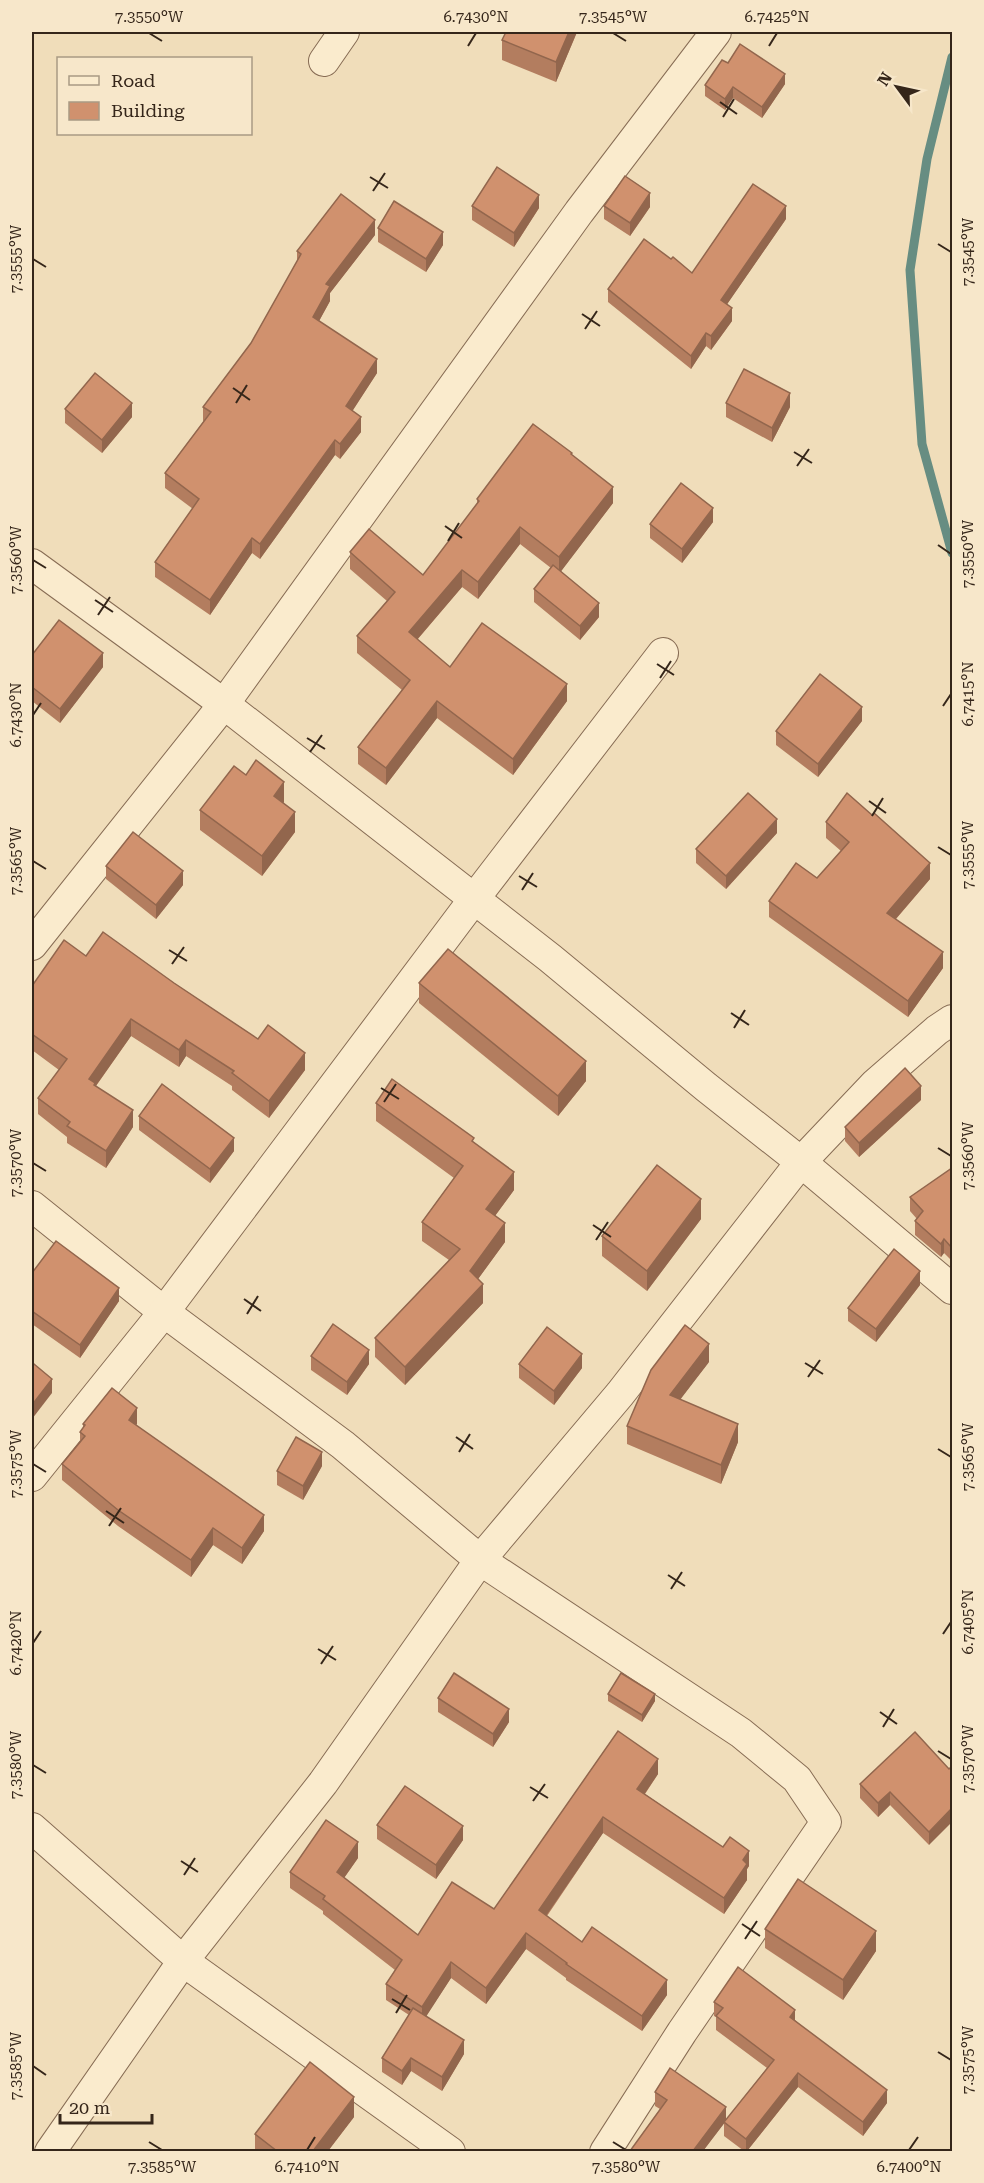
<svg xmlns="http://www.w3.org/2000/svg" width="984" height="2183" font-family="'Roboto Serif',serif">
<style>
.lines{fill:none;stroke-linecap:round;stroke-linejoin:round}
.stream{stroke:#678d82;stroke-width:9}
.minor-casing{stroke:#876c54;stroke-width:32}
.minor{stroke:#faebcd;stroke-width:30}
.wall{fill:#b37d5f}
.shaded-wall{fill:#92664d}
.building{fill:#d0916e;stroke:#92664d;stroke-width:1.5}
.ticks{fill:none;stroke:#35261a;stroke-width:2}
.neatline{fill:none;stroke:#35261a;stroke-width:2}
.ticks-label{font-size:15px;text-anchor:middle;fill:#35261a}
</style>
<rect width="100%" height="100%" fill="#f0ddba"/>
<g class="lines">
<polyline class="stream" points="952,57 927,159 910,270 922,444 952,553"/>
<g class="minor-casing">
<g id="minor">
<polyline points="324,61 344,32"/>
<polyline points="32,564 224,704 550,958 706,1087 801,1162 952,1289"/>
<polyline points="32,945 224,704 579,212 716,32"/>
<polyline points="32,1206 164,1312 343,1445 480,1560 741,1733 797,1779 826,1822 682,2032 605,2152"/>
<polyline points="32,1476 164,1312 474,899 663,653"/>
<polyline points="32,1828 183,1961 450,2152"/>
<polyline points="50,2152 183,1961 323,1783 480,1560 620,1394 801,1162 875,1084 937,1030 952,1020"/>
</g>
</g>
<use href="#minor" class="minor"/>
</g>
<g class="wall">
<polygon points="577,32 556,82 502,60 502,40"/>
<polygon points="728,63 785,84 762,118 733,98 725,110 705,96 705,85"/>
<polygon points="472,206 539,208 514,247 472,220"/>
<polygon points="604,206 650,207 630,236 604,219"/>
<polygon points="786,219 727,304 732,321 711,350 706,346 691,369 608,302 608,289 671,259 692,273"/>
<polygon points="378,228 443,245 426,272 378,242"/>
<polygon points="375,235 330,293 330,301 319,321 377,373 352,411 361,432 340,459 335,455 260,559 252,553 210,615 155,577 155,562 193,509 165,488 165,473 203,422 203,407 251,343 297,262 297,251"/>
<polygon points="726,403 790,407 772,442 726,417"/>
<polygon points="65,409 132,417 102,453 65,423"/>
<polygon points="572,455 613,503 561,571 599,617 580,640 534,602 534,589 551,568 520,544 478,599 462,587 417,640 450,667 567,701 513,775 437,718 386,785 358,764 358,747 402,690 357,653 357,636 387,601 350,569 350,552 423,575 477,504 477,499"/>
<polygon points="713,522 682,563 650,538 650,524"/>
<polygon points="32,655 103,667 60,723 32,701"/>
<polygon points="862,721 818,777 776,745 776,731"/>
<polygon points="284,802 283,803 295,832 262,876 200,830 200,810"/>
<polygon points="826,822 930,879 896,919 943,968 908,1017 769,917 769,901 817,878 841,851 826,838"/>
<polygon points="777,833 726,889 696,863 696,849"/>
<polygon points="106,866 183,885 156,919 106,879"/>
<polygon points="86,956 174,983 305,1070 269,1118 232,1090 232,1086 186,1056 179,1067 131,1036 96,1086 133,1127 106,1168 67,1143 67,1137 38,1114 38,1098 59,1070 32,1050 32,986"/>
<polygon points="419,983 586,1081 558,1116 419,1003"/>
<polygon points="921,1100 859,1157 845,1141 845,1127"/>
<polygon points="376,1103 474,1142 514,1190 495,1216 505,1242 478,1279 483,1303 405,1385 375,1357 375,1338 449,1260 422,1241 422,1222 454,1178 376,1121"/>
<polygon points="139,1116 234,1151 210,1183 139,1130"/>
<polygon points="952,1168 952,1261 944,1253 941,1257 915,1235 915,1221 917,1219 910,1211 910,1197"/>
<polygon points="701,1219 647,1291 602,1256 602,1236"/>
<polygon points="32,1273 119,1301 80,1358 32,1324"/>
<polygon points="920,1285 876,1342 848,1321 848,1308"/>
<polygon points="311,1356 369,1364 347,1395 311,1370"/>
<polygon points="709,1362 680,1399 738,1442 721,1484 627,1444 627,1426"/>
<polygon points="519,1364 582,1368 554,1405 519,1378"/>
<polygon points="83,1424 136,1425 264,1531 242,1564 213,1545 191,1577 118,1526 62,1480 62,1464 80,1442 80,1432 83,1428"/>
<polygon points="322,1466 303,1500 277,1485 277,1471"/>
<polygon points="608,1694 655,1701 642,1722 608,1701"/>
<polygon points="438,1698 509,1722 493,1747 438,1712"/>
<polygon points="618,1731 658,1774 645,1794 749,1866 747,1869 747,1880 724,1914 603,1833 547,1916 582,1942 667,1995 642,2031 566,1980 566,1978 526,1949 486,2004 451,1978 426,2016 464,2054 442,2091 411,2071 402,2085 382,2072 382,2058 409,2015 386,2000 386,1984 395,1970 323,1914 323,1911 290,1888 290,1872 358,1858 344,1878 418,1935 494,1909"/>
<polygon points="949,1769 929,1845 890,1805 878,1817 860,1798 860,1784"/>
<polygon points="377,1825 463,1840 436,1879 377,1839"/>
<polygon points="765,1929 876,1951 843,2000 765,1948"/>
<polygon points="714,2002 795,2020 887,2103 863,2136 798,2087 747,2151 744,2151 724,2136 724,2123 703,2151 630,2151 660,2109 655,2106 655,2092 726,2120 767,2068 716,2030 716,2017 714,2016"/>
<polygon points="354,2117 328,2151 255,2151 255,2134"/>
</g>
<g class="shaded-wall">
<polygon points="569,32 577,32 556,82 556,62"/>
<polygon points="785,74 785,84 762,118 762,107"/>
<polygon points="733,87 733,98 725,110 725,99"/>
<polygon points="650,193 650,207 630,236 630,223"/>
<polygon points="539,195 539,208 514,247 514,233"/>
<polygon points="786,206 786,219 721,313 721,300"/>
<polygon points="375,220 375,235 330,293 330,301 313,332 313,317 326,284"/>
<polygon points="443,232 443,245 426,272 426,259"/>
<polygon points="732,308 732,321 711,350 711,336"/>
<polygon points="706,333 706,346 691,369 691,356"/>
<polygon points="377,359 377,373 346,421 346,406"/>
<polygon points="790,393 790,407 772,442 772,428"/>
<polygon points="132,403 132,417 102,453 102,440"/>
<polygon points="361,417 361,432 340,459 340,444"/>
<polygon points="335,440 335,455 260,559 260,544"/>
<polygon points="613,487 613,503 559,574 559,557"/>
<polygon points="713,508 713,522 682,563 682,549"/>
<polygon points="520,527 520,544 478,599 478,582"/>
<polygon points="252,538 252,553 210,615 210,600"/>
<polygon points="462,570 462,587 409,649 409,632"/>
<polygon points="599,603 599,617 580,640 580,626"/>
<polygon points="103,653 103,667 60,723 60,709"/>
<polygon points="567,684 567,701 513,775 513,759"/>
<polygon points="437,701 437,718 386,785 386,768"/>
<polygon points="862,707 862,721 818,777 818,764"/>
<polygon points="284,782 284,802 274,816 274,796"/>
<polygon points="295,812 295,832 262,876 262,856"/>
<polygon points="777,819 777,833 726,889 726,876"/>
<polygon points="930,863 930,879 887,929 887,913"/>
<polygon points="183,871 183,885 156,919 156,905"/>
<polygon points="943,952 943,968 908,1017 908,1001"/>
<polygon points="131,1019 131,1036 95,1087 89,1079"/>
<polygon points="186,1040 186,1056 179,1067 179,1050"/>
<polygon points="305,1053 305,1070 269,1118 269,1101"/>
<polygon points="586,1061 586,1081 558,1116 558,1096"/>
<polygon points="921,1086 921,1100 859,1157 859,1143"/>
<polygon points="133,1110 133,1127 106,1168 106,1151"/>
<polygon points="234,1138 234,1151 210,1183 210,1169"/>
<polygon points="514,1172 514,1190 486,1228 486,1209"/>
<polygon points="701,1199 701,1219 647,1291 647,1271"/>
<polygon points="505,1223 505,1242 470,1290 470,1271"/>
<polygon points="944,1239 944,1253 941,1257 941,1244"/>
<polygon points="920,1271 920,1285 876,1342 876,1329"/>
<polygon points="483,1284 483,1303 405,1385 405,1367"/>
<polygon points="119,1288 119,1301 80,1358 80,1345"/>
<polygon points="709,1344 709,1362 670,1413 670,1395"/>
<polygon points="369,1350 369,1364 347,1395 347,1382"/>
<polygon points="582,1354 582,1368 554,1405 554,1391"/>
<polygon points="52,1379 52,1393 32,1419 32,1405"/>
<polygon points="137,1408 137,1424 129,1436 129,1420"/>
<polygon points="738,1424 738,1442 721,1484 721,1465"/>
<polygon points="322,1452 322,1466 303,1500 303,1486"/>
<polygon points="264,1515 264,1531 242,1564 242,1548"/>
<polygon points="213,1528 213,1545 191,1577 191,1560"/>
<polygon points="655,1694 655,1701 642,1722 642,1715"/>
<polygon points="509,1709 509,1722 493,1747 493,1734"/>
<polygon points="658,1759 658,1774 637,1805 637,1789"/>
<polygon points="890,1792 890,1805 878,1817 878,1803"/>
<polygon points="952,1808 952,1822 929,1845 929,1832"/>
<polygon points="603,1817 603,1833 539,1926 539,1910"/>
<polygon points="463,1826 463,1840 436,1879 436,1865"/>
<polygon points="358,1842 358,1858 337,1888 337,1872"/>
<polygon points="749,1851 749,1866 747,1869 747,1880 724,1914 724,1898 743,1860"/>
<polygon points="876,1931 876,1951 843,2000 843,1980"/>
<polygon points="526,1933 526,1949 486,2004 486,1988"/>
<polygon points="451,1962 451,1978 422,2023 422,2007"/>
<polygon points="667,1980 667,1995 642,2031 642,2016"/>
<polygon points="795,2010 795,2024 790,2017"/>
<polygon points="464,2040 464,2054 442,2091 442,2077"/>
<polygon points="411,2058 411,2071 402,2085 402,2071"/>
<polygon points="798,2073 798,2087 747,2151 746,2151 746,2139"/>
<polygon points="887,2090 887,2103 863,2136 863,2122"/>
<polygon points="354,2097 354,2117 328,2151 313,2151"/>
<polygon points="726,2107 726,2121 703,2151 693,2151"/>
</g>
<g class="building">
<polygon points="506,32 569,32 556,62 502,40"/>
<polygon points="740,44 785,74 762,107 733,87 725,99 705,85 722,60 728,63"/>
<polygon points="497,167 539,195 514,233 472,206"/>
<polygon points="625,176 650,193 630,223 604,206"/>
<polygon points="753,184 786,206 721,300 732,308 711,336 706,333 691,356 608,289 644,239 671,259 673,257 692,273"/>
<polygon points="341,194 375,220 326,284 330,286 313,317 377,359 346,406 361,417 340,444 335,440 260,544 252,538 210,600 155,562 199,499 165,473 211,412 203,407 251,343 301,254 297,251"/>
<polygon points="394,201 443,232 426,259 378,228"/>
<polygon points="744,369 790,393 772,428 726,403"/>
<polygon points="95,373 132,403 102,440 65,409"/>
<polygon points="533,424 572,453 571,454 613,487 559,557 520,527 478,582 462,570 409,632 450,667 482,623 567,684 513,759 437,701 386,768 358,747 410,680 357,636 395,592 350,552 369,529 423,575 479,501 477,499"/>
<polygon points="681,483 713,508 682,549 650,524"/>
<polygon points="553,565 599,603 580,626 534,589"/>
<polygon points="59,620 103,653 60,709 32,687 32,655"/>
<polygon points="820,674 862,707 818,764 776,731"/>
<polygon points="256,760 284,782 274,796 295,812 262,856 200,810 234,766 246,775"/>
<polygon points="748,793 777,819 726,876 696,849"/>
<polygon points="847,793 872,815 874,813 930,863 887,913 943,952 908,1001 769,901 796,863 817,878 849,842 826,822"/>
<polygon points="133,832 183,871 156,905 106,866"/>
<polygon points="103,932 174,983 258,1039 268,1025 305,1053 269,1101 232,1073 234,1071 186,1040 179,1050 131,1019 89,1079 95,1083 94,1085 133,1110 106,1151 67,1126 70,1122 38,1098 67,1059 32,1034 32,986 64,940 86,956"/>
<polygon points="448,949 586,1061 558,1096 419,983"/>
<polygon points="905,1068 921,1086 859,1143 845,1127"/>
<polygon points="392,1079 474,1138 472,1141 514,1172 486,1209 505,1223 470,1271 483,1284 405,1367 375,1338 460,1249 422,1222 463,1166 376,1103"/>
<polygon points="162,1084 234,1138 210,1169 139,1116"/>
<polygon points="657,1165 701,1199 647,1271 602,1236"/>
<polygon points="952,1168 952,1248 944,1239 941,1244 915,1221 923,1211 910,1197"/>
<polygon points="56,1241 119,1288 80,1345 32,1311 32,1273"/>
<polygon points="894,1249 920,1271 876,1329 848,1308"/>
<polygon points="333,1324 369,1350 347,1382 311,1356"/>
<polygon points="685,1325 709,1344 670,1395 738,1424 721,1465 627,1426 651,1370"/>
<polygon points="547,1327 582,1354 554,1391 519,1364"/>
<polygon points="34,1364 52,1379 32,1405 32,1368"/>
<polygon points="112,1388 137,1408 129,1420 264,1515 242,1548 213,1528 191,1560 118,1510 62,1464 85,1436 80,1432 85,1425 83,1424"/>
<polygon points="296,1437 322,1452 303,1486 277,1471"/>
<polygon points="454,1673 509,1709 493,1734 438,1698"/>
<polygon points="621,1673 655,1694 642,1715 608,1694"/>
<polygon points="618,1731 658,1759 637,1789 723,1847 730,1837 749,1851 743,1860 747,1864 724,1898 603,1817 539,1910 582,1942 592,1927 667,1980 642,2016 566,1964 567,1963 526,1933 486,1988 451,1962 422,2007 386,1984 402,1960 323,1899 325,1896 290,1872 326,1820 358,1842 337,1872 418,1935 452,1882 494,1909"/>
<polygon points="915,1732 949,1769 952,1766 952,1808 929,1832 890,1792 878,1803 860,1784"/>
<polygon points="405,1786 463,1826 436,1865 377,1825"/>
<polygon points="798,1879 876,1931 843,1980 765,1929"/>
<polygon points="738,1967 795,2010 790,2017 887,2090 863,2122 798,2073 746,2139 724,2122 774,2060 716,2016 723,2008 714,2002"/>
<polygon points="413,2008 464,2040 442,2077 411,2058 402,2071 382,2058"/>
<polygon points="310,2062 354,2097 313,2151 277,2151 255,2134"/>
<polygon points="670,2068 726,2107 693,2151 630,2151 667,2100 655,2092"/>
</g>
<path class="ticks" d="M149 33 162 41M613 33 626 41M468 46 476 33M769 46 777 33M720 102 737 114M723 117 734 99M370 177 388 188M373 191 385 173M938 244 951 252M33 259 46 267M582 314 600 326M585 329 597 311M233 388 250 400M236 403 247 385M794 452 812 463M797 466 809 449M445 526 462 538M448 541 459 523M938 545 951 554M33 560 46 568M95 600 113 612M98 615 110 597M657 664 674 675M660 678 671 661M943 706 951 694M33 715 41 703M307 738 325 749M310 752 322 735M869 801 886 813M872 816 883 798M938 847 951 855M33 861 46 869M519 876 537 887M522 890 533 873M169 950 187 961M172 964 184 947M731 1013 749 1025M734 1028 745 1010M381 1088 399 1099M384 1102 396 1084M938 1148 951 1156M33 1163 46 1171M593 1225 611 1237M596 1240 608 1222M244 1299 261 1311M247 1314 258 1296M805 1363 823 1374M808 1377 820 1360M456 1437 473 1449M938 1449 951 1457M459 1452 470 1434M33 1464 46 1472M106 1511 124 1523M109 1526 121 1508M668 1575 685 1586M671 1589 682 1572M943 1634 951 1622M33 1643 41 1631M318 1649 336 1660M321 1664 333 1646M880 1712 897 1724M883 1727 894 1709M938 1751 951 1759M33 1765 46 1773M530 1787 548 1798M533 1801 545 1784M181 1861 198 1872M184 1875 195 1858M742 1924 760 1936M745 1939 757 1921M392 1999 410 2010M396 2013 407 1995M938 2052 951 2060M33 2066 46 2075M149 2142 162 2150M613 2142 626 2150M307 2150 315 2137M909 2150 918 2137"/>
<rect width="984" height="2183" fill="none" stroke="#f7e7ca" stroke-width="66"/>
<rect x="57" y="57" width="195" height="78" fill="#f7e7ca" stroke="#a99a84" stroke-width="1.5"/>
<rect x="69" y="76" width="30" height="9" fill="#faebcd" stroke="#a99a84" stroke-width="1.5"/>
<text x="111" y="87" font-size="18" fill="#35261a">Road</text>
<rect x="69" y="102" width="30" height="18" fill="#d0916e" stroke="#a99a84" stroke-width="1.5"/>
<text x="111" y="117" font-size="18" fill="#35261a">Building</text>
<g transform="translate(897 87) rotate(303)" stroke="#f7e7ca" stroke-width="4.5" paint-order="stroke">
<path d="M0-4.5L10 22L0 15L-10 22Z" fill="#35261a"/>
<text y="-9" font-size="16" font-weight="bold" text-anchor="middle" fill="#35261a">N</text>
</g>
<path d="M60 2114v9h92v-9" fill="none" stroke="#35261a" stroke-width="3"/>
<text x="69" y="2114" font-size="18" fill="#35261a" stroke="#f7e7ca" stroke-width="4.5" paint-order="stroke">20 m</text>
<rect x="33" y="33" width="918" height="2117" class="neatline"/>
<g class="ticks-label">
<text x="149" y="22">7.3550°W</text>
<text x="476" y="22">6.7430°N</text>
<text x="613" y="22">7.3545°W</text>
<text x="777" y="22">6.7425°N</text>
<text transform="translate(968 252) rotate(-90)" y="5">7.3545°W</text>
<text transform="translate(16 259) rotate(-90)" y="5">7.3555°W</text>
<text transform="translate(968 554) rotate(-90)" y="5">7.3550°W</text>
<text transform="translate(16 560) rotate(-90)" y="5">7.3560°W</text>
<text transform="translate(968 694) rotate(-90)" y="5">6.7415°N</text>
<text transform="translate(16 715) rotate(-90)" y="5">6.7430°N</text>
<text transform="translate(968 855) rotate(-90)" y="5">7.3555°W</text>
<text transform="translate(16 861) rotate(-90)" y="5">7.3565°W</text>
<text transform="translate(968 1156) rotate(-90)" y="5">7.3560°W</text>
<text transform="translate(16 1163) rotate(-90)" y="5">7.3570°W</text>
<text transform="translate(968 1457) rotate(-90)" y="5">7.3565°W</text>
<text transform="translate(16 1464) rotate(-90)" y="5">7.3575°W</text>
<text transform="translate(968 1622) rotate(-90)" y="5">6.7405°N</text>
<text transform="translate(16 1643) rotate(-90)" y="5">6.7420°N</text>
<text transform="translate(968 1759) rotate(-90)" y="5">7.3570°W</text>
<text transform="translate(16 1765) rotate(-90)" y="5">7.3580°W</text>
<text transform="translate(968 2060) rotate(-90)" y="5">7.3575°W</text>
<text transform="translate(16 2066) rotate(-90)" y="5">7.3585°W</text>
<text x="162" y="2172">7.3585°W</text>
<text x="307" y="2172">6.7410°N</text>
<text x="626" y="2172">7.3580°W</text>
<text x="909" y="2172">6.7400°N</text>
</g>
</svg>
